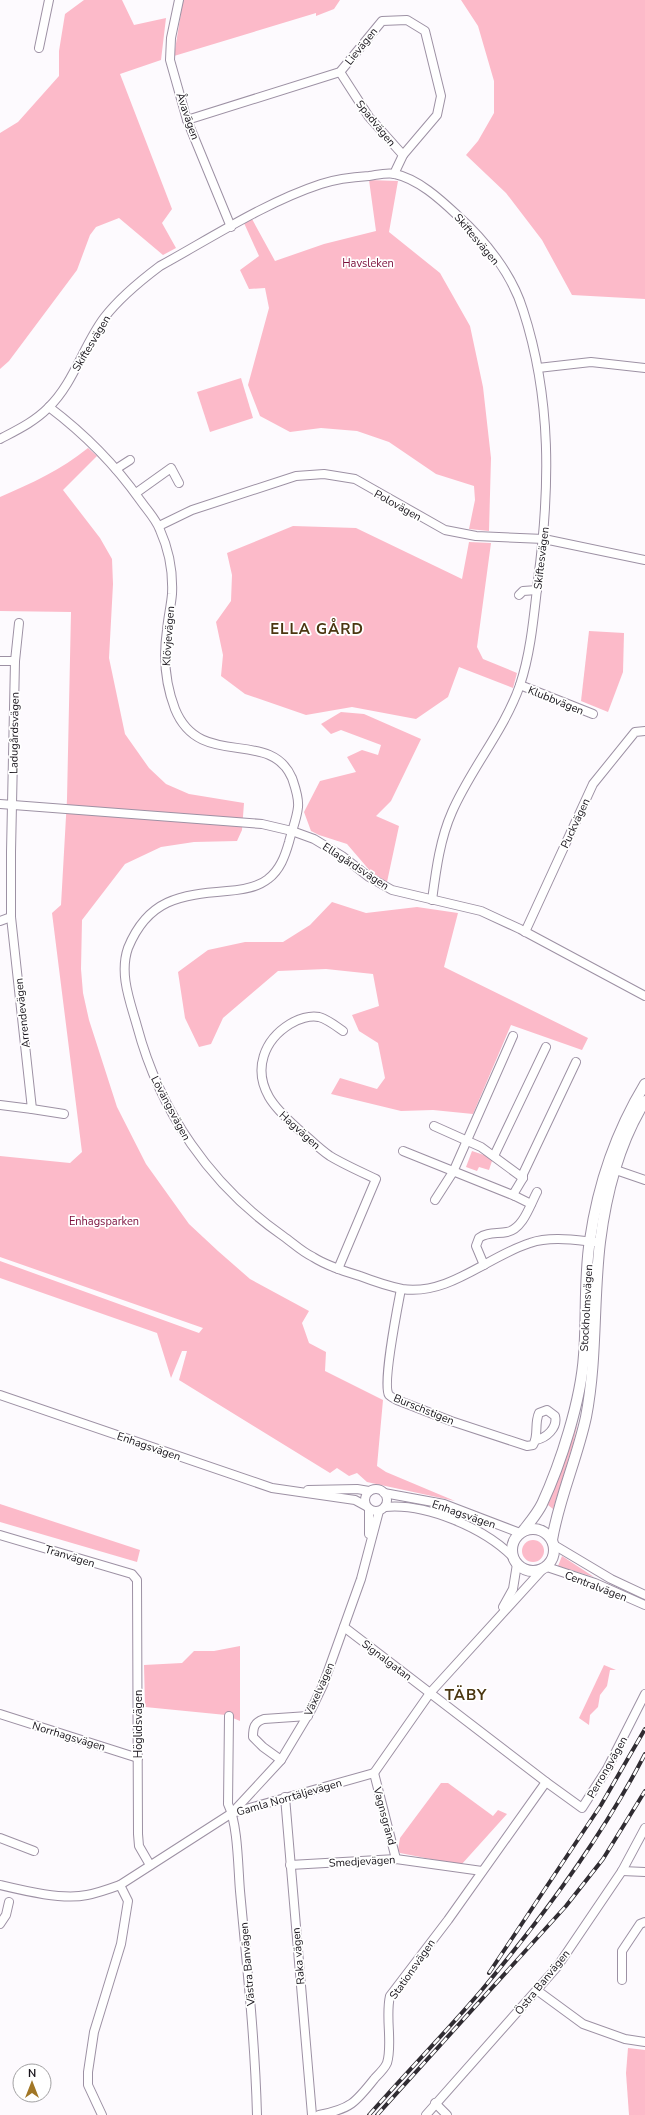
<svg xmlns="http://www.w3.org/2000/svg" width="645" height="2115" font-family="'Nunito Sans',sans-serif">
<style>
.green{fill:#fcbac9}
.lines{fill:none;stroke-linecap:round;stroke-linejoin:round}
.minor-casing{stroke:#9d91a4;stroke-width:10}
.major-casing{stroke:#9d91a4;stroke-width:12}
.minor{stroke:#fff;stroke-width:8}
.major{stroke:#fff;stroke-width:10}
.rail-casing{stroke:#302c32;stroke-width:4}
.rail{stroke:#fff;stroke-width:2.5;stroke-dasharray:8;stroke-linecap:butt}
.labels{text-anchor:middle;stroke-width:3.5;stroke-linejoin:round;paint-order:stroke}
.street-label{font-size:11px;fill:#17131a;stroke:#fff}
.park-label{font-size:11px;fill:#7a0d3a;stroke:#fff}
.district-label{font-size:15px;font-weight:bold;letter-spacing:1px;fill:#4a3610;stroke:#fff}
</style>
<rect width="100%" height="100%" fill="#fdfafe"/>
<g class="green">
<polygon points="84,0 122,0 134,25 166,18 161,60 120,74 172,209 162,223 176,248 163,255 119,218 96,227 90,235 77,270 9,361 0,369 0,133 18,122 59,76 59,51 65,14"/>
<polygon points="183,0 340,0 334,9 316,16 316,13 174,56"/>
<polygon points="461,0 645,0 645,299 572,295 542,240 506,193 466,155 478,141 494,113 494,81 478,26"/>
<polygon points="369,180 398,181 389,232 440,273 470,326 483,387 491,458 489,531 469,529 475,500 474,486 436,474 389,442 357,431 321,428 290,432 260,416 248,385 269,308 265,288 249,289 240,270 259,256 244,223 252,219 275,261 324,244 376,231"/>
<polygon points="241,378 253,418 210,432 197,392"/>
<path d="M88 448 97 456 63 490 100 538 112 559 113 584 109 658 125 734 149 768 166 784 189 794 244 803 242 830 237 841 194 842 161 847 125 864 82 920 81 969 83 993 89 1020 117 1107 146 1164 189 1224 218 1251 250 1279 309 1311 302 1323 309 1343 326 1352 325 1371 383 1400 377 1466 386 1472 455 1501 367 1482 357 1473 349 1476 337 1468 330 1473 179 1380 187 1351H182L171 1378 157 1333 0 1278V1261L199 1333 203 1328 0 1257V1156L70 1163 82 1152 52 913 61 905 67 799 71 612 0 611V497C32 483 61 470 88 448Z"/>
<polygon points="293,526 356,528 462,579 469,542 491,543 477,647 483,659 517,673 513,688 459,667 448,697 416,719 352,707 306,715 245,694 221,676 223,655 216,622 231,601 232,575 227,553"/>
<polygon points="589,631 624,633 623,672 608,712 581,701"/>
<polygon points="341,712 364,714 421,739 391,801 376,816 399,826 387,882 371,872 347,844 319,835 311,831 304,812 320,781 356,772 347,757 362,750 378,755 381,745 341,730 331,734 321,724"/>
<polygon points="332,902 366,913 417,907 458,913 444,967 588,1038 582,1050 511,1025 473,1114 433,1110 401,1111 331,1094 340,1078 377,1089 385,1078 378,1043 359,1031 352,1015 379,1006 373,974 326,969 278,971 223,1018 211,1044 199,1047 185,1018 178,972 208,950 245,942 283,942 310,925"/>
<polygon points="472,1151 493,1158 489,1170 479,1167 477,1171 466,1167"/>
<polygon points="578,1422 573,1444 553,1509 548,1505"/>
<polygon points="0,1504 140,1550 137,1562 0,1522"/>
<circle cx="533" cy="1551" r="11"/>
<polygon points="562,1556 594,1577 558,1566"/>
<polygon points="240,1646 240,1721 226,1715 145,1707 144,1665 182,1663 194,1651 214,1651"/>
<polygon points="604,1665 616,1670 610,1670 607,1686 600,1695 598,1707 590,1715 589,1725 579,1718"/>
<polygon points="441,1783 448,1783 493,1816 498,1810 507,1814 461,1865 400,1853 398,1850 400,1838"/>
<polygon points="628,2048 645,2050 645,2115 629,2115 626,2073"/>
</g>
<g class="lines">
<g class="minor-casing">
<g id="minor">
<polyline points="179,0 171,38 170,60 187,120 231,227"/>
<polyline points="39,48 49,0"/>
<polyline points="340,72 369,117 403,155 394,174"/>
<polyline points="187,120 340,72 382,21 407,20 425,31 441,96 437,115 403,155"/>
<polyline points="538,368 591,362 645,368"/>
<path d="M49 407C86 435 114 463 140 500 147 510 156 519 160 530 169 550 173 573 172 594 171 606 168 618 167 630 163 657 165 683 175 709 200 771 270 727 292 778 295 787 299 797 298 807 297 818 292 830 289 842 285 856 280 870 268 879 257 888 241 890 227 891 180 895 148 899 128 948 119 974 130 1001 137 1026 160 1112 210 1185 283 1236 293 1243 302 1252 313 1257 327 1266 344 1271 360 1276 373 1281 388 1286 402 1289 449 1296 488 1256 530 1243 550 1236 575 1240 595 1242"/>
<path d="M0 439C17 430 34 422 48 408 74 383 83 346 104 318 120 297 140 281 160 266 211 238 266 202 321 184 336 179 353 177 369 176 377 175 387 172 395 174 418 179 440 199 457 215 485 240 512 274 523 310 552 399 550 489 538 580 534 614 531 652 520 685 504 731 471 768 452 812 440 839 436 870 432 900"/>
<polyline points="116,469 130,460"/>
<polyline points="136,493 171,468 179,483"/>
<polyline points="159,526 192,510 296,476 324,474 355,479 445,530 476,536 544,539 645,560"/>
<polyline points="519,595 523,591 537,590"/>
<polyline points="0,661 15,661 11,852 11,917 32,1109 0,1105"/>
<polyline points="15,661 19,623"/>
<polyline points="520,685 593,714"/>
<polyline points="0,804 262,824 292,831 314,839 342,856 369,877 392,890 481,911 520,929 645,996"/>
<polyline points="0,921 11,917"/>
<polyline points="525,932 593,784 635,732 645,731"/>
<polyline points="32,1109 64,1114"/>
<polyline points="434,1126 481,1147 523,1178 523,1174 576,1062"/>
<polyline points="403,1151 515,1196 514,1193 523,1178"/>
<polyline points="494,1156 546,1047"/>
<polyline points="610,1168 645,1180"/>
<polyline points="515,1196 531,1204"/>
<polyline points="435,1200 453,1172 513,1036"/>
<path d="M484 1265 476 1246 479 1238C487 1232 497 1234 507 1232 523 1229 530 1205 537 1192"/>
<path d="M338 1269 376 1179C361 1172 345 1165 330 1156 318 1148 308 1137 297 1128 287 1119 276 1109 269 1097 253 1069 264 1040 290 1024 298 1019 310 1015 319 1017 327 1019 336 1026 343 1031"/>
<path d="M401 1289C398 1305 382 1385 389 1395 391 1397 395 1399 397 1400L451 1421 527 1446 533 1445C539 1436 534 1424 539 1413L547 1410 555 1416C558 1428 546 1438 536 1440"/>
<polyline points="0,1395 272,1488 355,1500 366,1506"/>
<circle cx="376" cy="1500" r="11"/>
<polyline points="308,1490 357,1489 369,1491"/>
<polyline points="384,1493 444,1504 520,1533"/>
<path d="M385 1507C426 1503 484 1528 513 1557"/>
<polyline points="369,1509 369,1534"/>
<polyline points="0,1535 132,1574 137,1580 138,1834 139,1846 150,1865"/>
<polyline points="554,1545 611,1579 645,1595"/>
<polyline points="547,1567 595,1583 645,1605"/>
<polyline points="503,1607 513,1589 517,1564"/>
<polyline points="344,1627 546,1782"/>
<polyline points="0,1714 138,1758"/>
<path d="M229 1716 228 1804C238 1824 238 1868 240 1891 247 1966 255 2040 257 2115"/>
<path d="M281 1760 263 1747 253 1737C253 1728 254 1722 264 1719L308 1716"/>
<polyline points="374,1773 396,1859"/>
<polyline points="285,1797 312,2115"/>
<polyline points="233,1812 281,1760 311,1710 323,1685 361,1579 379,1511"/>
<polyline points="0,1838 34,1851"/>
<polyline points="290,1865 396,1859 482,1871"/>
<polyline points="622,1871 645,1872"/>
<path d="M0 1885C25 1891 62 1900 87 1895 98 1893 109 1889 120 1885L232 1813 374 1773 430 1693 542 1570"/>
<polyline points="0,1924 6,1915 9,1902"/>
<polyline points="622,1980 622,1951 640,1924 645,1922"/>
<polyline points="538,1991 583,2024 625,2039 645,2042"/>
<polyline points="435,2103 447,2115"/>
<polyline points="102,2115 88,2085 88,2072 94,2032 121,1944 128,1901 120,1885"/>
<path d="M319 2115C351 2109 356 2102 375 2078 379 2074 385 2068 387 2063 393 2044 385 2017 390 1996L448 1920 546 1782 582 1808 607 1769 645 1694"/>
<polyline points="426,2115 557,1967 622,1871 645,1828"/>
</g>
</g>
<g class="major-casing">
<g id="major">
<circle cx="533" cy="1550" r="21"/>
<path d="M523 1531C530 1522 537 1514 542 1504 561 1463 581 1400 584 1355 587 1318 584 1276 590 1240 598 1185 616 1132 645 1084"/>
<path d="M552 1540C559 1498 577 1459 586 1417 597 1360 593 1300 600 1242 606 1194 619 1143 645 1101"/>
</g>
</g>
<use href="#minor" class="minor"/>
<use href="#major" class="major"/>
<g class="rail-casing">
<g id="rail">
<polyline points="489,1973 601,1805 645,1729"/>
<path d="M369 2115C406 2073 445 2033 481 1991 542 1918 601 1839 645 1754"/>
<polyline points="377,2115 566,1906 603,1859 645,1791"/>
</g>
</g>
<use href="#rail" class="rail"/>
</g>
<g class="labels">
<g class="street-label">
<text transform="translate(361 46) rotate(-51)" y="4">Lievägen</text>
<text transform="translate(188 116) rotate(71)" y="4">Åvavägen</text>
<text transform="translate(376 123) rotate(51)" y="4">Spadvägen</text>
<text transform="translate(477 239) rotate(50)" y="4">Skiftesvägen</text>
<text transform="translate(91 343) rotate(-59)" y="4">Skiftesvägen</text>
<text transform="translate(398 505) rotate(29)" y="4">Polovägen</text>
<text transform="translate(541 558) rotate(-83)" y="4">Skiftesvägen</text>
<text transform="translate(168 636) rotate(-86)" y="4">Klövjevägen</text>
<text transform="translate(556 700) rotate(22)" y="4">Klubbvägen</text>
<text transform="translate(14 733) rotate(-89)" y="4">Ladugårdsvägen</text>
<text transform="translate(575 823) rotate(-65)" y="4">Puckvägen</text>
<text transform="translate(356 866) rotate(33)" y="4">Ellagårdsvägen</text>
<text transform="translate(22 1013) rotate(-96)" y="4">Arrendevägen</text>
<text transform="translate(171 1108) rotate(62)" y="4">Lövängsvägen</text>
<text transform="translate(300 1130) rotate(42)" y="4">Hagvägen</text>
<text transform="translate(586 1308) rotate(-87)" y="4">Stockholmsvägen</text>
<text transform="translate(424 1409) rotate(22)" y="4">Burschstigen</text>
<text transform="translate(149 1446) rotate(19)" y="4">Enhagsvägen</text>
<text transform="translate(464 1514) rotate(19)" y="4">Enhagsvägen</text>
<text transform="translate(70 1556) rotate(17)" y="4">Tranvägen</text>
<text transform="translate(596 1586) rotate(21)" y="4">Centralvägen</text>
<text transform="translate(387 1660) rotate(37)" y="4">Signalgatan</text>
<text transform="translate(319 1689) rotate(-66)" y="4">Växelvägen</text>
<text transform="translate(138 1724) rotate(-90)" y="4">Höglidsvägen</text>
<text transform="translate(69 1736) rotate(17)" y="4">Norrhagsvägen</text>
<text transform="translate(607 1767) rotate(-60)" y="4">Perrongvägen</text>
<text transform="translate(289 1797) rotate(-16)" y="4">Gamla Norrtäljevägen</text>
<text transform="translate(385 1816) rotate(75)" y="4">Vagnsgränd</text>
<text transform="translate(362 1861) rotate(-3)" y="4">Smedjevägen</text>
<text transform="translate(298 1956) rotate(-95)" y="4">Raka vägen</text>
<text transform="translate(247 1964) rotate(-95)" y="4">Västra Banvägen</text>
<text transform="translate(412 1969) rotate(-55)" y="4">Stationsvägen</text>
<text transform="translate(542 1982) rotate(-51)" y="4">Östra Banvägen</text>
</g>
<g class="park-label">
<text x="368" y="267">Havsleken</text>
<text x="104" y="1225">Enhagsparken</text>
</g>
<g class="district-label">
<text x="317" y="634">ELLA GÅRD</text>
<text x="466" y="1700">TÄBY</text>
</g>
</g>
<g transform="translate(32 2083)"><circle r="19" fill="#ffffff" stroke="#a2a1a3"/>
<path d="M0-3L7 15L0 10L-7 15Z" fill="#a17726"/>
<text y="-6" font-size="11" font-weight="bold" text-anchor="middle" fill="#17131a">N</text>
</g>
</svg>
